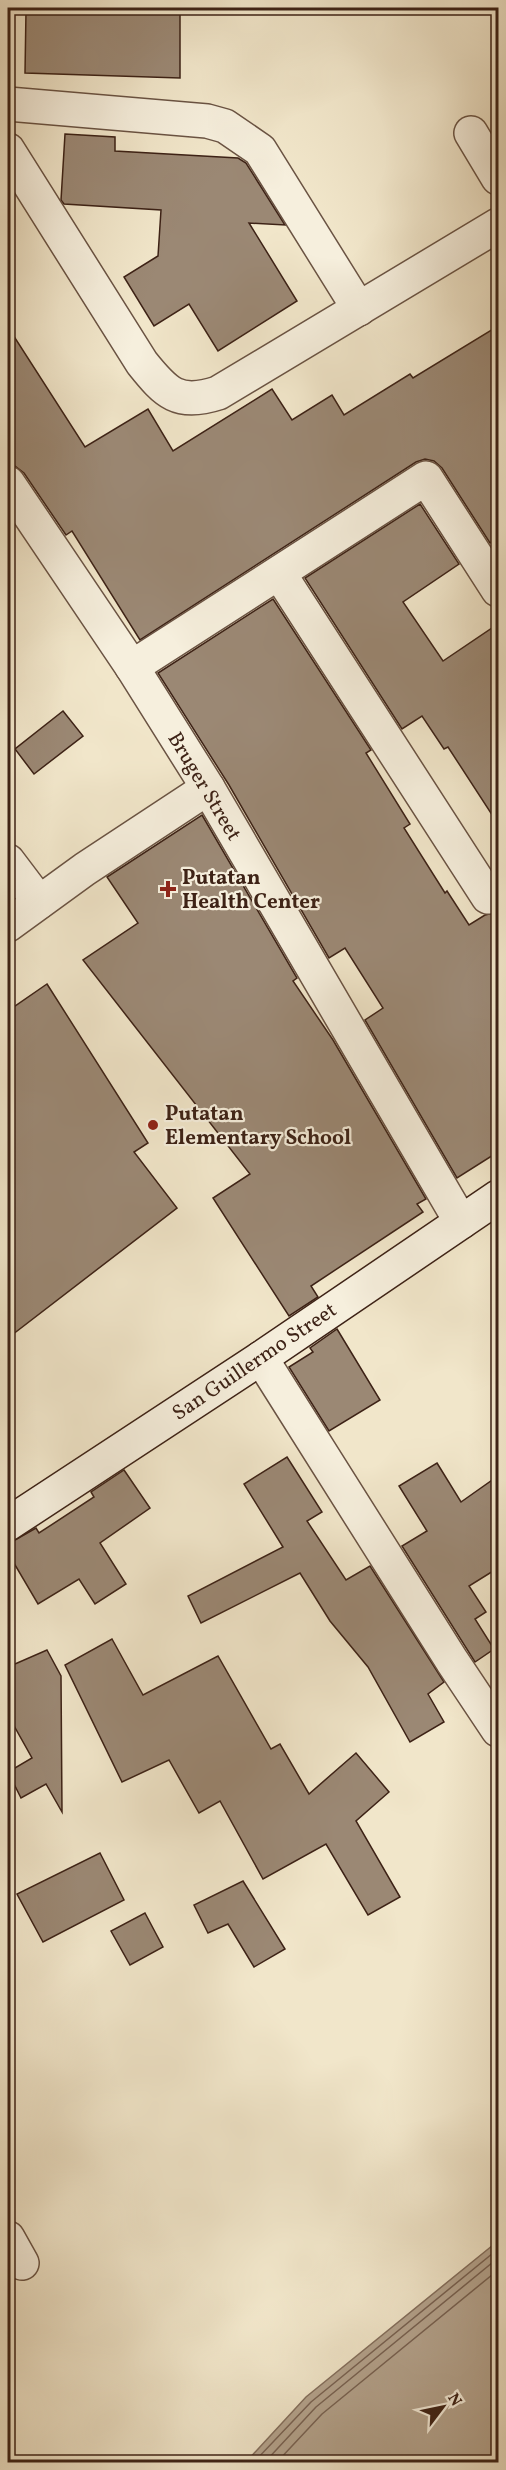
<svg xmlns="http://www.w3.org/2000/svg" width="506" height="2470" font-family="Vollkorn,serif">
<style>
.water{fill:#b4a38d;stroke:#846f5d;stroke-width:1.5}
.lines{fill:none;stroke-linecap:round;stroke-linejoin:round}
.shore{stroke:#786252;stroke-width:1.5}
.building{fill:#9b8874;stroke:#3d2216;stroke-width:1.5}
.minor-casing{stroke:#6a5343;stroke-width:36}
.tertiary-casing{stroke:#6a5343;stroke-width:36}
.secondary-casing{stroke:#3d2216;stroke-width:36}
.minor{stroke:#f6efdd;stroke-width:33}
.tertiary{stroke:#f6efdd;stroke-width:33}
.secondary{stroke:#f6efdd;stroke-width:33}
.poi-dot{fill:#8f2418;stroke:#f6efdd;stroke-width:2}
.labels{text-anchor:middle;stroke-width:4.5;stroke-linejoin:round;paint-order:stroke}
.street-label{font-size:21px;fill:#3d2216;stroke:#f6efdd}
.poi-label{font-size:21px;font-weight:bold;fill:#3d2216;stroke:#f6efdd;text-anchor:start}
</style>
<rect width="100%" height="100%" fill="#f1e6ca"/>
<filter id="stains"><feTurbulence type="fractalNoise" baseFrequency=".00333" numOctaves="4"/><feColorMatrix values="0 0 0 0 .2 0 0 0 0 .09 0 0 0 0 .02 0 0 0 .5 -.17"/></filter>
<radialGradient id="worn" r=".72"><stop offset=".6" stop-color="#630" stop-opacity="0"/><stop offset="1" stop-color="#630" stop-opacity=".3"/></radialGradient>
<polygon class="water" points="498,2241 498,2462 246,2462 306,2397"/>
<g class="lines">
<g class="shore">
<polyline points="254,2462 311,2402 498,2249"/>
<polyline points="265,2462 316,2407 498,2258"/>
<polyline points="277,2462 322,2414 498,2270"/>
</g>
</g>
<g class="building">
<polygon points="26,11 180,13 180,78 25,73"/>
<polygon points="65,134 115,137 115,151 238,158 246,163 285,225 249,223 297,301 218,351 189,304 154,326 124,277 158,256 161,210 64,204 61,200"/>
<polygon points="498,326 498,538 490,543 442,468 434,461 425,459 416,462 140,640 72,531 66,535 24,473 15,466 8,453 8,327 85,447 148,409 173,451 272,389 292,420 332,395 344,415 410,374 413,378"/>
<polygon points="420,504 459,564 403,602 443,661 498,624 498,824 448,747 444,749 422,716 402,729 305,578"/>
<polygon points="273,599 371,750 366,753 410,824 404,828 445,893 447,891 469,925 485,915 498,912 498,1152 457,1178 365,1020 383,1008 345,948 329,958 229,785 158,673"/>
<polygon points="63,711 83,736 34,774 15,749"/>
<polygon points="202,815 297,978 293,981 333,1040 426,1199 417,1204 423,1212 311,1286 318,1297 289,1316 213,1198 250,1174 83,960 138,923 107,877"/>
<polygon points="47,984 148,1143 134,1152 177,1208 8,1338 8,1011"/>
<polygon points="337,1329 380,1400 329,1431 289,1367 313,1352 310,1348"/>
<polygon points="287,1457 322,1512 307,1521 346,1580 370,1566 444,1682 428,1694 444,1722 410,1742 368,1667 330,1621 300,1573 201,1623 188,1596 283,1547 244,1484"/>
<polygon points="437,1463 461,1502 498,1476 498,1568 469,1586 486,1612 475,1619 494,1649 475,1662 402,1546 427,1531 399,1486"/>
<polygon points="124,1470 150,1508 100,1543 126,1584 95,1604 79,1579 38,1604 8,1553 8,1544 36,1528 39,1533 94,1497 91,1492"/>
<polygon points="112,1639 143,1695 218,1656 271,1749 280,1744 309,1794 356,1753 389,1792 356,1821 400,1897 368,1915 326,1844 263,1879 220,1801 199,1813 169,1760 122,1782 65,1665"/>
<polygon points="47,1650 61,1676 62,1812 46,1784 21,1798 8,1772 32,1758 8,1715 8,1667"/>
<polygon points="100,1853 124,1900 43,1942 17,1894"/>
<polygon points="243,1881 285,1949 254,1967 228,1924 208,1933 194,1905"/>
<polygon points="145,1913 163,1947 130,1965 111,1931"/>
</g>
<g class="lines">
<g class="minor-casing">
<g id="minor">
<polyline points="8,104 207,121 225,126 260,150 359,309"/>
<polyline points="471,133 498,178"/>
<path d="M8 150 142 363C166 393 178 406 218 393L498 225"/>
<polyline points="279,573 488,897 498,890"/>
<polyline points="132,667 426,478 498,590"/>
<polyline points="8,861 39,902"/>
<polyline points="8,925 85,869 208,788"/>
<polyline points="261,1358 452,1661 498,1730"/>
<polyline points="8,2238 22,2263"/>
</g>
</g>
<g class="tertiary-casing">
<polyline id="tertiary" points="8,483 132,667 208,788 461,1222"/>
</g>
<g class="secondary-casing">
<polyline id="secondary" points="8,1524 261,1358 498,1197"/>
</g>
<use href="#minor" class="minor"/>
<use href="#tertiary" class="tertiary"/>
<use href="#secondary" class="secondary"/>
</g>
<g class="poi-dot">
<path d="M165 880h6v6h6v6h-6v6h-6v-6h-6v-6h6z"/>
<circle cx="153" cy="1125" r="6"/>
</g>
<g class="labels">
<g class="street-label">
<text transform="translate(205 786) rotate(59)" y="7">Bruger Street</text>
<text transform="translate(254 1361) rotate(-34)" y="7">San Guillermo Street</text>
</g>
<g class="poi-label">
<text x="182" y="884">Putatan<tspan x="182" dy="24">Health Center</tspan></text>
<text x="165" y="1120">Putatan<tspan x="165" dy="24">Elementary School</tspan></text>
</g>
</g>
<rect width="506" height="2470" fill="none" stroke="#f1e6ca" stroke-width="30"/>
<rect x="9" y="9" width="488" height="2452" fill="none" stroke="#3d2216" stroke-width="3"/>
<rect x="15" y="15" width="476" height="2440" fill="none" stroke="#3d2216" stroke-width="1.5"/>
<g transform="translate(443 2407) rotate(58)" stroke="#f6efdd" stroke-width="4.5" paint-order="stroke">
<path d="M0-4.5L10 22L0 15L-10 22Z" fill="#3d2216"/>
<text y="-9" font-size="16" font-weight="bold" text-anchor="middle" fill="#3d2216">N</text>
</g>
<rect width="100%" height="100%" filter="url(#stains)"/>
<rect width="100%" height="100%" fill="url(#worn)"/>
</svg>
